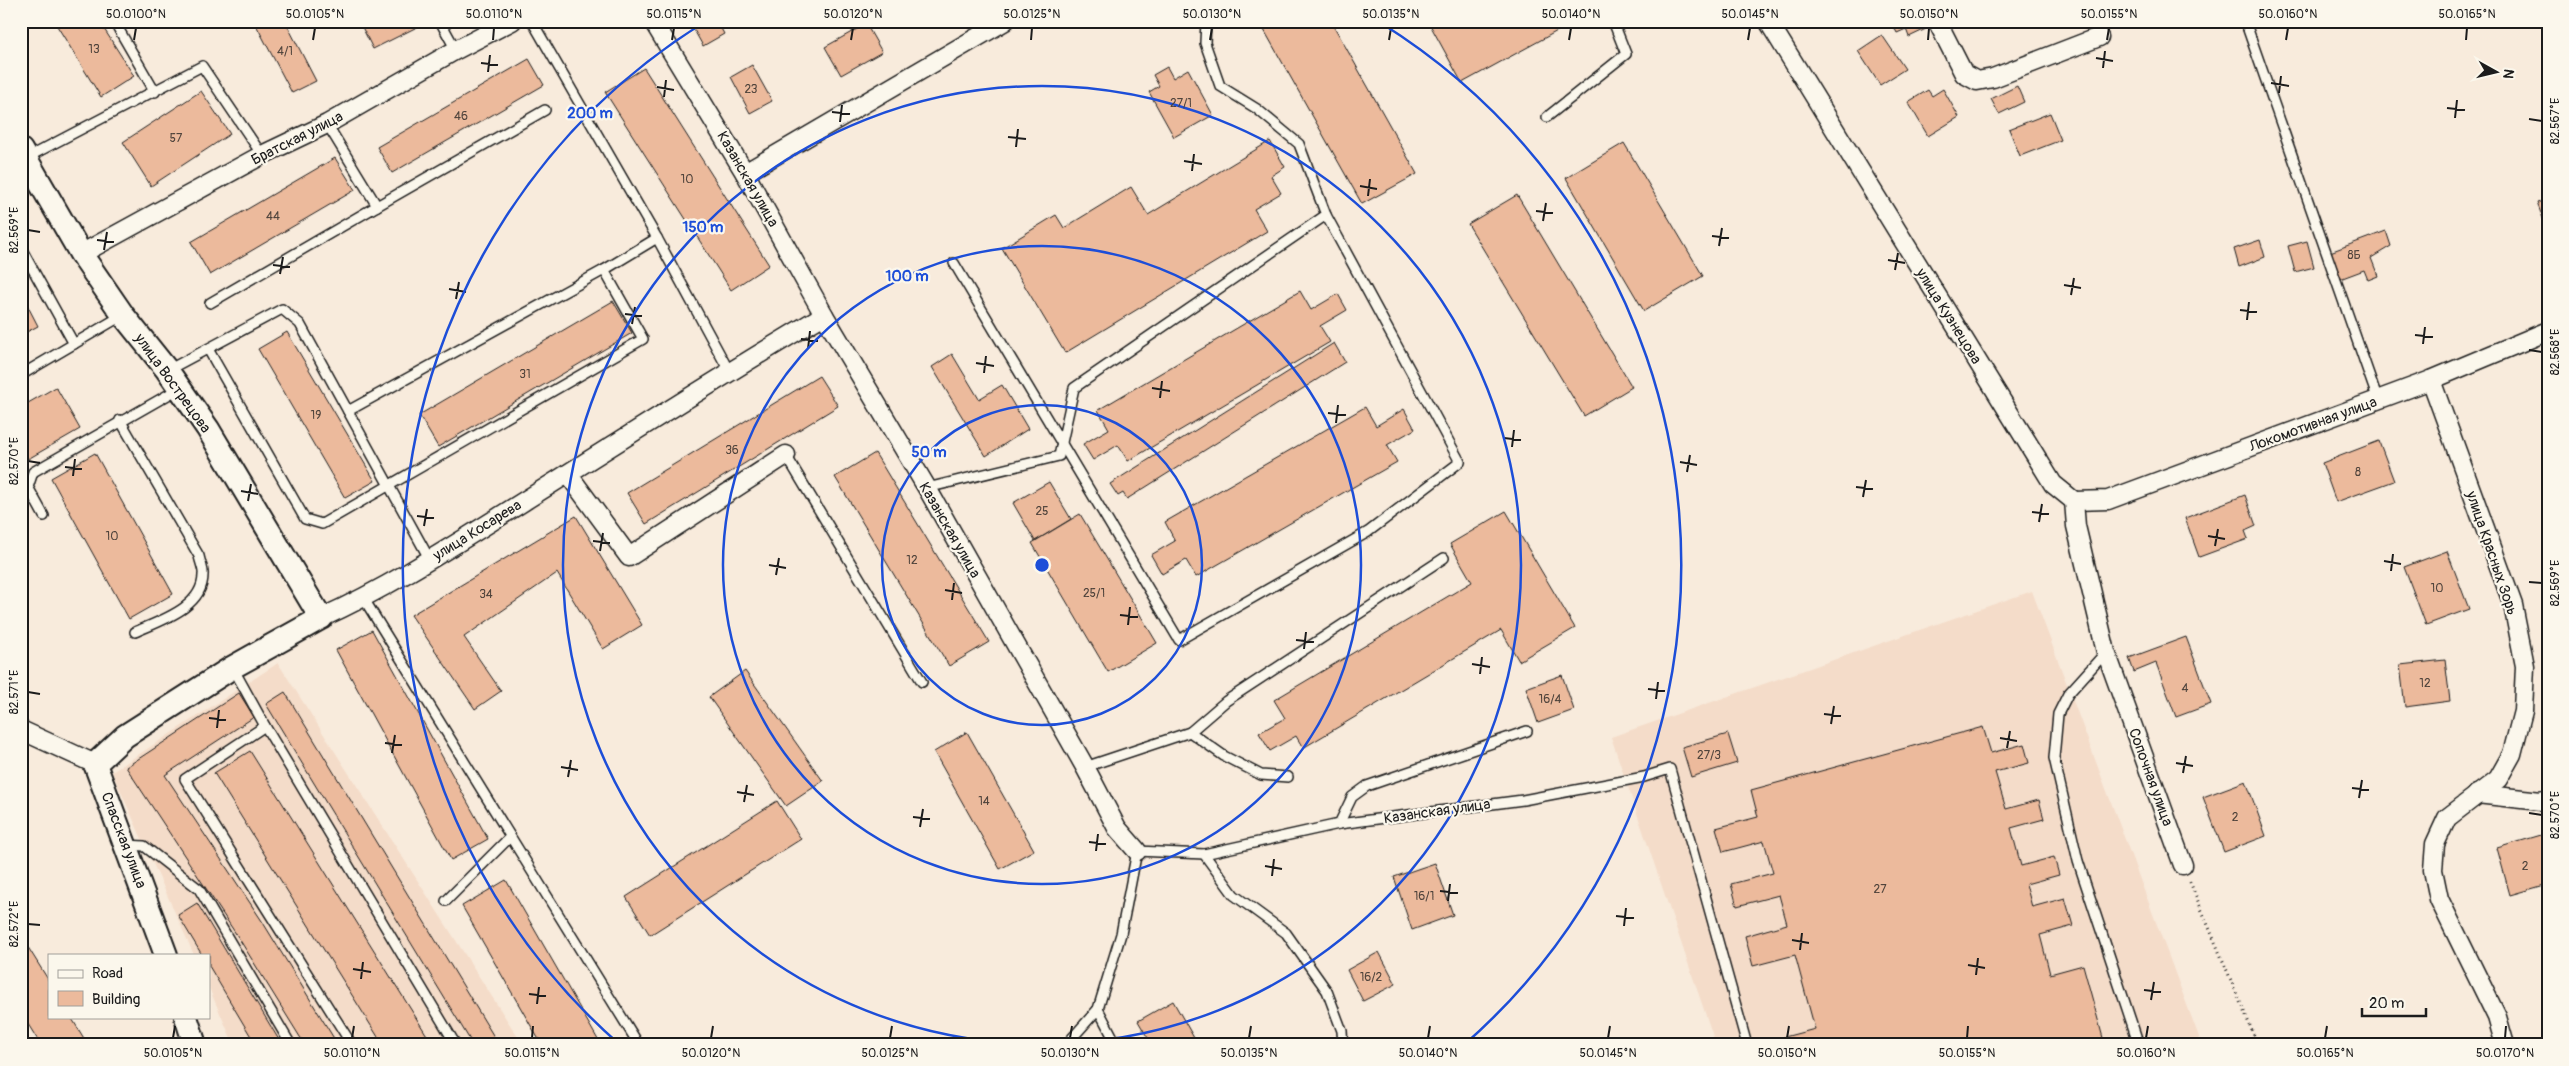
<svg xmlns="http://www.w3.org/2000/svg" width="2569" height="1066" font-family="Pangolin,sans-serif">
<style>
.built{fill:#f4dcc9}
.building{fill:#ecba9c;stroke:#1c1c1c}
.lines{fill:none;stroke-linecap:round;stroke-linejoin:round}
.service-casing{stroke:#1c1c1c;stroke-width:12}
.minor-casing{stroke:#1c1c1c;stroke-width:21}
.tertiary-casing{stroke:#1c1c1c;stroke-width:26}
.path{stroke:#1c1c1c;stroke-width:3;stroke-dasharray:1 4;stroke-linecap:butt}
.service{stroke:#fbf7ec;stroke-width:9}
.minor{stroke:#fbf7ec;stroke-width:18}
.tertiary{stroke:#fbf7ec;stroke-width:22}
.ticks{fill:none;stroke:#1c1c1c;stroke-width:2}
.ring{fill:none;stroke:#1d4ed8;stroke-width:2.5}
.labels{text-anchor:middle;stroke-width:4.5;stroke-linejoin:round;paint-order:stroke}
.number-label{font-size:12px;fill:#50443c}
.street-label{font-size:15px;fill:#1c1c1c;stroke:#fbf7ec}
.centre{fill:#1d4ed8;stroke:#fbf7ec;stroke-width:2.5}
.ring-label{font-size:15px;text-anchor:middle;font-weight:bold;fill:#1d4ed8;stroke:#fbf7ec;stroke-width:4.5;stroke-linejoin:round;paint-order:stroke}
.neatline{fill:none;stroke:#1c1c1c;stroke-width:2}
.ticks-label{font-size:12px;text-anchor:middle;fill:#1c1c1c}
</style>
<rect width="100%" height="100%" fill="#f8ebdc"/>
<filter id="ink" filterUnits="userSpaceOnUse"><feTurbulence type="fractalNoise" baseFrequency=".02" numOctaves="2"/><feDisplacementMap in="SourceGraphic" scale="10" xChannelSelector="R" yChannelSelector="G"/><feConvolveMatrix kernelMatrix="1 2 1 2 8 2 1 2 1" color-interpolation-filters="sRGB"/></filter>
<g filter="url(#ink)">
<g class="built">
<polygon points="2032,591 2202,1045 1716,1045 1611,737"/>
<polygon points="278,663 523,1045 234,1045 209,988 209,955 194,955 112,772"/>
</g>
<g class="building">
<polygon points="54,21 99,21 134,76 101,97"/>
<polygon points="254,21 285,21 316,81 292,93"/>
<polygon points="359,21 424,21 425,23 373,49"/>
<polygon points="689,21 717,21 724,34 703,46"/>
<polygon points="1259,21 1331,21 1417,174 1362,204"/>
<polygon points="1428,21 1557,21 1561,29 1462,83"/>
<polygon points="1891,21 1925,21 1928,28 1909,37 1906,29 1897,33"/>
<polygon points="866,24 882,52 841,75 825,47"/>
<polygon points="1882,35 1905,69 1880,85 1858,51"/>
<polygon points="529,59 544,85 392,173 377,147"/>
<polygon points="752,65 772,101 750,113 731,77"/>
<polygon points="1167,67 1173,78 1188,69 1213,115 1174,137 1149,92 1159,86 1153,75"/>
<polygon points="644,68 769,265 731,290 605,92"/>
<polygon points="2017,86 2024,102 1999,114 1991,99"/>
<polygon points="1943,89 1959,117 1928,136 1908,102 1928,90 1932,96"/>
<polygon points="201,91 230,134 151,186 123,142"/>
<polygon points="2050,113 2061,140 2020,156 2009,129"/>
<polygon points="1270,141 1285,167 1271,176 1281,193 1254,209 1267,231 1065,353 1002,248 1056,215 1064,228 1131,187 1148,215"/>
<polygon points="1624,143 1703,276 1644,311 1566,178"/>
<polygon points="335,158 355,190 210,275 191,242"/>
<polygon points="1517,195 1632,387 1584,416 1468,224"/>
<polygon points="2548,199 2548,231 2537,203"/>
<polygon points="2386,231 2391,246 2371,258 2378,276 2368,280 2364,270 2340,279 2330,252"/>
<polygon points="2260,240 2265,257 2239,267 2234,249"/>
<polygon points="2307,241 2314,267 2295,272 2288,246"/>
<polygon points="1300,291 1311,310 1338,294 1347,310 1320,326 1330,342 1128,461 1118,445 1093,460 1083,444 1109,429 1098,410"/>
<polygon points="21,293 38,326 21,335"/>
<polygon points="613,301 632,333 438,447 419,415"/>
<polygon points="287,332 375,481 345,498 258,349"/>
<polygon points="1334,343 1345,362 1127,499 1123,493 1118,496 1110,484"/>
<polygon points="952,354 979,399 1002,385 1028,429 986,456 932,367"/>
<polygon points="819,376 838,406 646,524 627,493"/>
<polygon points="56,387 80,429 28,459 21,446 21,407"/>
<polygon points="1365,407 1376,426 1404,409 1415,429 1387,445 1397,462 1196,577 1186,560 1162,574 1151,555 1175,541 1165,522"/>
<polygon points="2379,441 2394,481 2336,502 2322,463"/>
<polygon points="95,453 173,594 129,619 51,478"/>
<polygon points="875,453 989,642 949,666 835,477"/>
<polygon points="1049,482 1071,519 1035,541 1013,503"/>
<polygon points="2245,495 2256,526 2245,531 2248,539 2199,557 2185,518"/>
<polygon points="1506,511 1575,628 1519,661 1501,630 1303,748 1296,736 1270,751 1259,733 1285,718 1274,700 1472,582 1450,544"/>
<polygon points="1080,514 1157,643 1108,672 1032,543"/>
<polygon points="576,516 642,625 603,649 557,573 464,637 501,691 475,709 411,615"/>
<polygon points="2447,551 2469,609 2426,625 2404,567"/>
<polygon points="372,630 488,839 451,860 336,650"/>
<polygon points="2186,637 2211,704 2176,717 2156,663 2134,672 2129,658"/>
<polygon points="2445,660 2450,701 2405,707 2400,665"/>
<polygon points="745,671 823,781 786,806 709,697"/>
<polygon points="1562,675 1574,710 1538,723 1526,688"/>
<polygon points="285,692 499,1045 473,1045 266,704"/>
<polygon points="239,693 254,717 165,775 262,921 338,1045 305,1045 238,937 126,767"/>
<polygon points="1983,727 1991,753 2024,744 2029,763 1995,772 2006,809 2039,800 2044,819 2011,828 2021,866 2054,857 2059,875 2026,884 2032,907 2065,898 2073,926 2040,935 2050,974 2083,965 2103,1038 2079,1045 1775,1045 1773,1040 1815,1029 1795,955 1753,966 1745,936 1787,924 1779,895 1737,906 1731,884 1773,873 1764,841 1723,852 1716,828 1758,817 1751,790"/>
<polygon points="967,732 1034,850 1000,869 934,752"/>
<polygon points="1728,734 1737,763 1691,777 1682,747"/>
<polygon points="250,751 433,1045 383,1045 214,773"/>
<polygon points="2246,781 2266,836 2224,852 2203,797"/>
<polygon points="777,801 801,839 650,935 626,897"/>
<polygon points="2548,833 2548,884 2510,895 2497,848"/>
<polygon points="1435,863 1453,915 1412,930 1394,877"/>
<polygon points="506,880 601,1045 542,1045 462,906"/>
<polygon points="197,903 282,1045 256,1045 209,966 209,955 202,955 178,915"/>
<polygon points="21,936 49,981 49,1017 71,1017 88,1045 41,1045 21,1013"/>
<polygon points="1379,952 1396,984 1363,1001 1347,970"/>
<polygon points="1173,1001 1198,1045 1152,1045 1138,1021"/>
</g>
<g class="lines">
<g class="service-casing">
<g id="service">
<polyline points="114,21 155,92"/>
<polyline points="440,21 456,50"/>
<polyline points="2245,21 2378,400"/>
<polyline points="1547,117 1626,54 1613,21"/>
<polyline points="327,124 377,206 545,110"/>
<polyline points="26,158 202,66 262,155"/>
<polyline points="657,238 729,371"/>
<polyline points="21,248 74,344"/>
<polyline points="954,263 1179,640 1368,532 1460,462 1326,215"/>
<polyline points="210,303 377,206"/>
<polyline points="208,349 305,519 322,524 643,339 604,270"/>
<polyline points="168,370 282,309 300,324 430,560"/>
<polyline points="21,375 123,315"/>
<polyline points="348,411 604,270 657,238 532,21"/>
<path d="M120 420 199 556C200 562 204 570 203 575 203 608 159 621 135 632"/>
<polyline points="786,455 922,682"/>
<polyline points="927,488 1059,456 1074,388 1326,215 1299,144 1257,109 1220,86 1205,43 1206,21"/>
<polyline points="44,516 28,487 33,472 180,388"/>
<polyline points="364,599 639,1045"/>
<polyline points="2106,652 2068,694 2058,714 2054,758 2078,861 2139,1045"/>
<polyline points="233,668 265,726 456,1045"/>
<polyline points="265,726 185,779 352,1045"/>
<polyline points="1190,732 1224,756 1261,775 1288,777"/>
<polyline points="1085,767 1190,732 1226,701 1444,558"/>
<polyline points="1339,824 1352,797 1367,786 1527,731"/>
<polyline points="126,845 144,846 199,889 291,1045"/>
<polyline points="1204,854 1234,895 1286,933 1327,991 1342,1031 1343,1045"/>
<polyline points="446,901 510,837"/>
<polyline points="1098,1009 1117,1045"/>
<polyline points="1066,1045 1098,1009 1121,934 1137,851 1204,854 1339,824 1523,800 1644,777 1670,769 1747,1045"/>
</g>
</g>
<g class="minor-casing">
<g id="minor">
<polyline points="653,21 745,173 824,315 927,488 1085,767 1117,828 1137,851"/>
<polyline points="1768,21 2053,484 2074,501"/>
<polyline points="1937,21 1964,74 1977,81 1993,78 2099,37"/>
<polyline points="745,173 1005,21"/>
<polyline points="81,254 262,155 327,124 456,50 512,21"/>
<polyline points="2431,380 2513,605 2525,666 2523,711 2512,754 2498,779 2447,818 2435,844 2433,870 2439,899 2497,1017 2505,1045"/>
<polyline points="568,474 629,557 786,455"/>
<polyline points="2074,501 2108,500 2431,380 2548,331"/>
<polyline points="2074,501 2076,526 2106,652 2183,865"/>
<path d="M321 618C390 587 454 545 518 505 620 441 721 376 824 315"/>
<polyline points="21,730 95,764"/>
<polyline points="2477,794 2541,801 2548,799"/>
</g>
</g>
<g class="tertiary-casing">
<g id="tertiary">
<polyline points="21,150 81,254 123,315 167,370 208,429 321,618 233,667 125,736 95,764 166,955"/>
<polyline points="186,1017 195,1045"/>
</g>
</g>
<polyline class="path" points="2190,882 2258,1045"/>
<use href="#service" class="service"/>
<use href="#minor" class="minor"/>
<use href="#tertiary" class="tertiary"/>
</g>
</g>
<path class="ticks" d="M134 40 136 28M313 40 315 28M493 40 494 28M672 40 674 28M851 40 853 28M1031 40 1032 28M1210 40 1212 28M1389 40 1391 28M1569 40 1571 28M1748 40 1750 28M1928 40 1929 28M2107 40 2109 28M2286 40 2288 28M2466 40 2467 28M2096 58 2113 61M481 63 498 65M2103 68 2105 51M488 72 490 55M2271 83 2289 86M657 87 674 90M2279 93 2281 76M664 97 666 80M2447 108 2465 110M832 112 850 114M2455 118 2457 100M2529 119 2542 121M840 122 842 105M1008 137 1026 139M1016 147 1018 129M1184 161 1202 164M1192 171 1194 154M1360 186 1377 189M1368 196 1370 179M1536 211 1553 213M1543 221 1546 203M28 230 40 232M1712 236 1729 238M97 240 114 242M1719 246 1722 228M104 250 107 232M1888 260 1905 263M273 265 290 267M1895 270 1898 253M280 274 283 257M2064 285 2081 288M449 289 466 292M2071 295 2074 278M456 299 459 282M2240 310 2257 312M625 314 642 316M2247 320 2249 302M632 324 635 307M2415 335 2433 337M801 339 818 341M2423 344 2425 327M808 349 810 331M2529 350 2542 352M976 363 994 366M984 373 986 356M1152 388 1170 391M1160 398 1162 381M1328 413 1346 415M1336 423 1338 405M1504 438 1521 440M1512 447 1514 430M28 461 40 463M1680 462 1697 465M65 467 82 469M1687 472 1690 455M73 476 75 459M1856 487 1873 489M241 491 258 494M1863 497 1866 480M248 501 251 484M2032 512 2049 514M417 516 434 518M2039 522 2042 504M424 526 427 509M2208 536 2225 539M593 541 610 543M2215 546 2218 529M600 551 603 533M2384 561 2401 564M769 565 786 568M2391 571 2393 554M776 575 779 558M2529 582 2542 583M945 590 962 593M952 600 954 583M1120 615 1138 617M1128 625 1130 607M1296 640 1314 642M1304 649 1306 632M1472 664 1490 667M1480 674 1482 657M1648 689 1665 691M28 692 40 694M1656 699 1658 682M1824 714 1841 716M209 718 226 720M1831 724 1834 706M217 728 219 710M2000 738 2017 741M385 743 402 745M2007 748 2010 731M392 753 395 735M2176 763 2193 766M561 767 578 770M2183 773 2186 756M568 777 571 760M2352 788 2369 790M737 792 754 795M2359 798 2362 780M744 802 747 785M2529 813 2542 815M913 817 930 819M920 827 923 809M1089 842 1106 844M1096 851 1098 834M1265 866 1282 869M1272 876 1274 859M1440 891 1458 893M1448 901 1450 884M1616 916 1634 918M28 924 40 925M1624 926 1626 908M1792 940 1809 943M1800 950 1802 933M1968 965 1985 968M353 969 371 972M1976 975 1978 958M361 979 363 962M2144 990 2161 992M529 994 546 996M2151 1000 2154 982M537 1004 539 987M173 1038 175 1026M352 1038 354 1026M532 1038 533 1026M711 1038 713 1026M890 1038 892 1026M1070 1038 1072 1026M1249 1038 1251 1026M1428 1038 1430 1026M1608 1038 1610 1026M1787 1038 1789 1026M1967 1038 1968 1026M2146 1038 2148 1026M2325 1038 2327 1026M2505 1038 2506 1026"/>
<g class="ring">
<circle cx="1042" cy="565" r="160"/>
<circle cx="1042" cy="565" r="319"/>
<circle cx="1042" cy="565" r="479"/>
<path d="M619 1044A639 639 0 0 1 703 23M1381 23A639 639 0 0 1 1465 1044"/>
</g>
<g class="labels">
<g class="number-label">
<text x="94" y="53">13</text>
<text x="285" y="55">4/1</text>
<text x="751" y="93">23</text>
<text x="1181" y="107">27/1</text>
<text x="461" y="120">46</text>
<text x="176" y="142">57</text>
<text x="687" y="183">10</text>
<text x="273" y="220">44</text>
<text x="2354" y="259">8Б</text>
<text x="525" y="378">31</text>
<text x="316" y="419">19</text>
<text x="732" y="454">36</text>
<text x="2358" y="476">8</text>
<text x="1042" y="515">25</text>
<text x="112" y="540">10</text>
<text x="912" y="564">12</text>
<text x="2437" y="592">10</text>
<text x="1094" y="597">25/1</text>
<text x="486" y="598">34</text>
<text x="2425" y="687">12</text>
<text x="2185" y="692">4</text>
<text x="1550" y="703">16/4</text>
<text x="1709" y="759">27/3</text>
<text x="984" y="805">14</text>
<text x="2235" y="821">2</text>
<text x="2525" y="870">2</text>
<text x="1880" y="893">27</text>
<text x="1424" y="900">16/1</text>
<text x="1371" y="981">16/2</text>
</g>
<g class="street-label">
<text transform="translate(297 138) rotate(-27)" y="5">Братская улица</text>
<text transform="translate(748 179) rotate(60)" y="5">Казанская улица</text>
<text transform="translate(1949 316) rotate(58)" y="5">улица Кузнецова</text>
<text transform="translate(173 383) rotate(54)" y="5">улица Вострецова</text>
<text transform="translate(2313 424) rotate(-20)" y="5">Локомотивная улица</text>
<text transform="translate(477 530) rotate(-32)" y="5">улица Косарева</text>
<text transform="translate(950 530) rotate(60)" y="5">Казанская улица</text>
<text transform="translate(2492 553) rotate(71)" y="5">улица Красных Зорь</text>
<text transform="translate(2151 777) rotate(70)" y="5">Сопочная улица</text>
<text transform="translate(1437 811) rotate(-8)" y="5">Казанская улица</text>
<text transform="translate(124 840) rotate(69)" y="5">Спасская улица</text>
</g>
</g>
<circle cx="1042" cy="565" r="8" class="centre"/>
<g class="ring-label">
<text x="590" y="118">200 m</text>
<text x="703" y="232">150 m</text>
<text x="907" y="281">100 m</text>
<text x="929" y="457">50 m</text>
</g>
<rect width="2569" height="1066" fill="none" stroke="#fbf7ec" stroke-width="55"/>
<rect x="48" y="954" width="162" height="65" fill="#fbf7ec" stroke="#a29f99"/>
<rect x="58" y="970" width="25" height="8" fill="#fbf7ec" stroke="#a29f99"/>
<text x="92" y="978" font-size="15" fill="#1c1c1c">Road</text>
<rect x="58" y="991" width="25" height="15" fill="#ecba9c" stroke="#a29f99"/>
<text x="92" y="1004" font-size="15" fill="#1c1c1c">Building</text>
<g transform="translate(2496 72) rotate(98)" stroke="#fbf7ec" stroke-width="4" paint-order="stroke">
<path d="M0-4L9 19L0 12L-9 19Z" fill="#1c1c1c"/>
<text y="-8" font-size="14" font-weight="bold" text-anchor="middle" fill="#1c1c1c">N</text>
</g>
<path d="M2362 1008v8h64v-8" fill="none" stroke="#1c1c1c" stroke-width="2.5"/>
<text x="2369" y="1008" font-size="15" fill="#1c1c1c" stroke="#fbf7ec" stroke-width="4" paint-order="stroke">20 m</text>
<rect x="28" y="28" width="2514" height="1010" class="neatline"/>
<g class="ticks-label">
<text x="136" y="18">50.0100°N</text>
<text x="315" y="18">50.0105°N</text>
<text x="494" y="18">50.0110°N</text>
<text x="674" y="18">50.0115°N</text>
<text x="853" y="18">50.0120°N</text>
<text x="1032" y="18">50.0125°N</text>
<text x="1212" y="18">50.0130°N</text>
<text x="1391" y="18">50.0135°N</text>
<text x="1571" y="18">50.0140°N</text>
<text x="1750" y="18">50.0145°N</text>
<text x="1929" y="18">50.0150°N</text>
<text x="2109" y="18">50.0155°N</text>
<text x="2288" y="18">50.0160°N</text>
<text x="2467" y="18">50.0165°N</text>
<text transform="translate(2555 121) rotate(-90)" y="4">82.567°E</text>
<text transform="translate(14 230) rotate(-90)" y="4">82.569°E</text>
<text transform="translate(2555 352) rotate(-90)" y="4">82.568°E</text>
<text transform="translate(14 461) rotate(-90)" y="4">82.570°E</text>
<text transform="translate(2555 583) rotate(-90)" y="4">82.569°E</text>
<text transform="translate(14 692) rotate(-90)" y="4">82.571°E</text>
<text transform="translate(2555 815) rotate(-90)" y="4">82.570°E</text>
<text transform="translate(14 924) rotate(-90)" y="4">82.572°E</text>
<text x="173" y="1057">50.0105°N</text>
<text x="352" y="1057">50.0110°N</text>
<text x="532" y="1057">50.0115°N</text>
<text x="711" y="1057">50.0120°N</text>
<text x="890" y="1057">50.0125°N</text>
<text x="1070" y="1057">50.0130°N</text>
<text x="1249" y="1057">50.0135°N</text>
<text x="1428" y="1057">50.0140°N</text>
<text x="1608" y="1057">50.0145°N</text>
<text x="1787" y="1057">50.0150°N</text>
<text x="1967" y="1057">50.0155°N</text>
<text x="2146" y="1057">50.0160°N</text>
<text x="2325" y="1057">50.0165°N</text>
<text x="2505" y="1057">50.0170°N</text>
</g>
</svg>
